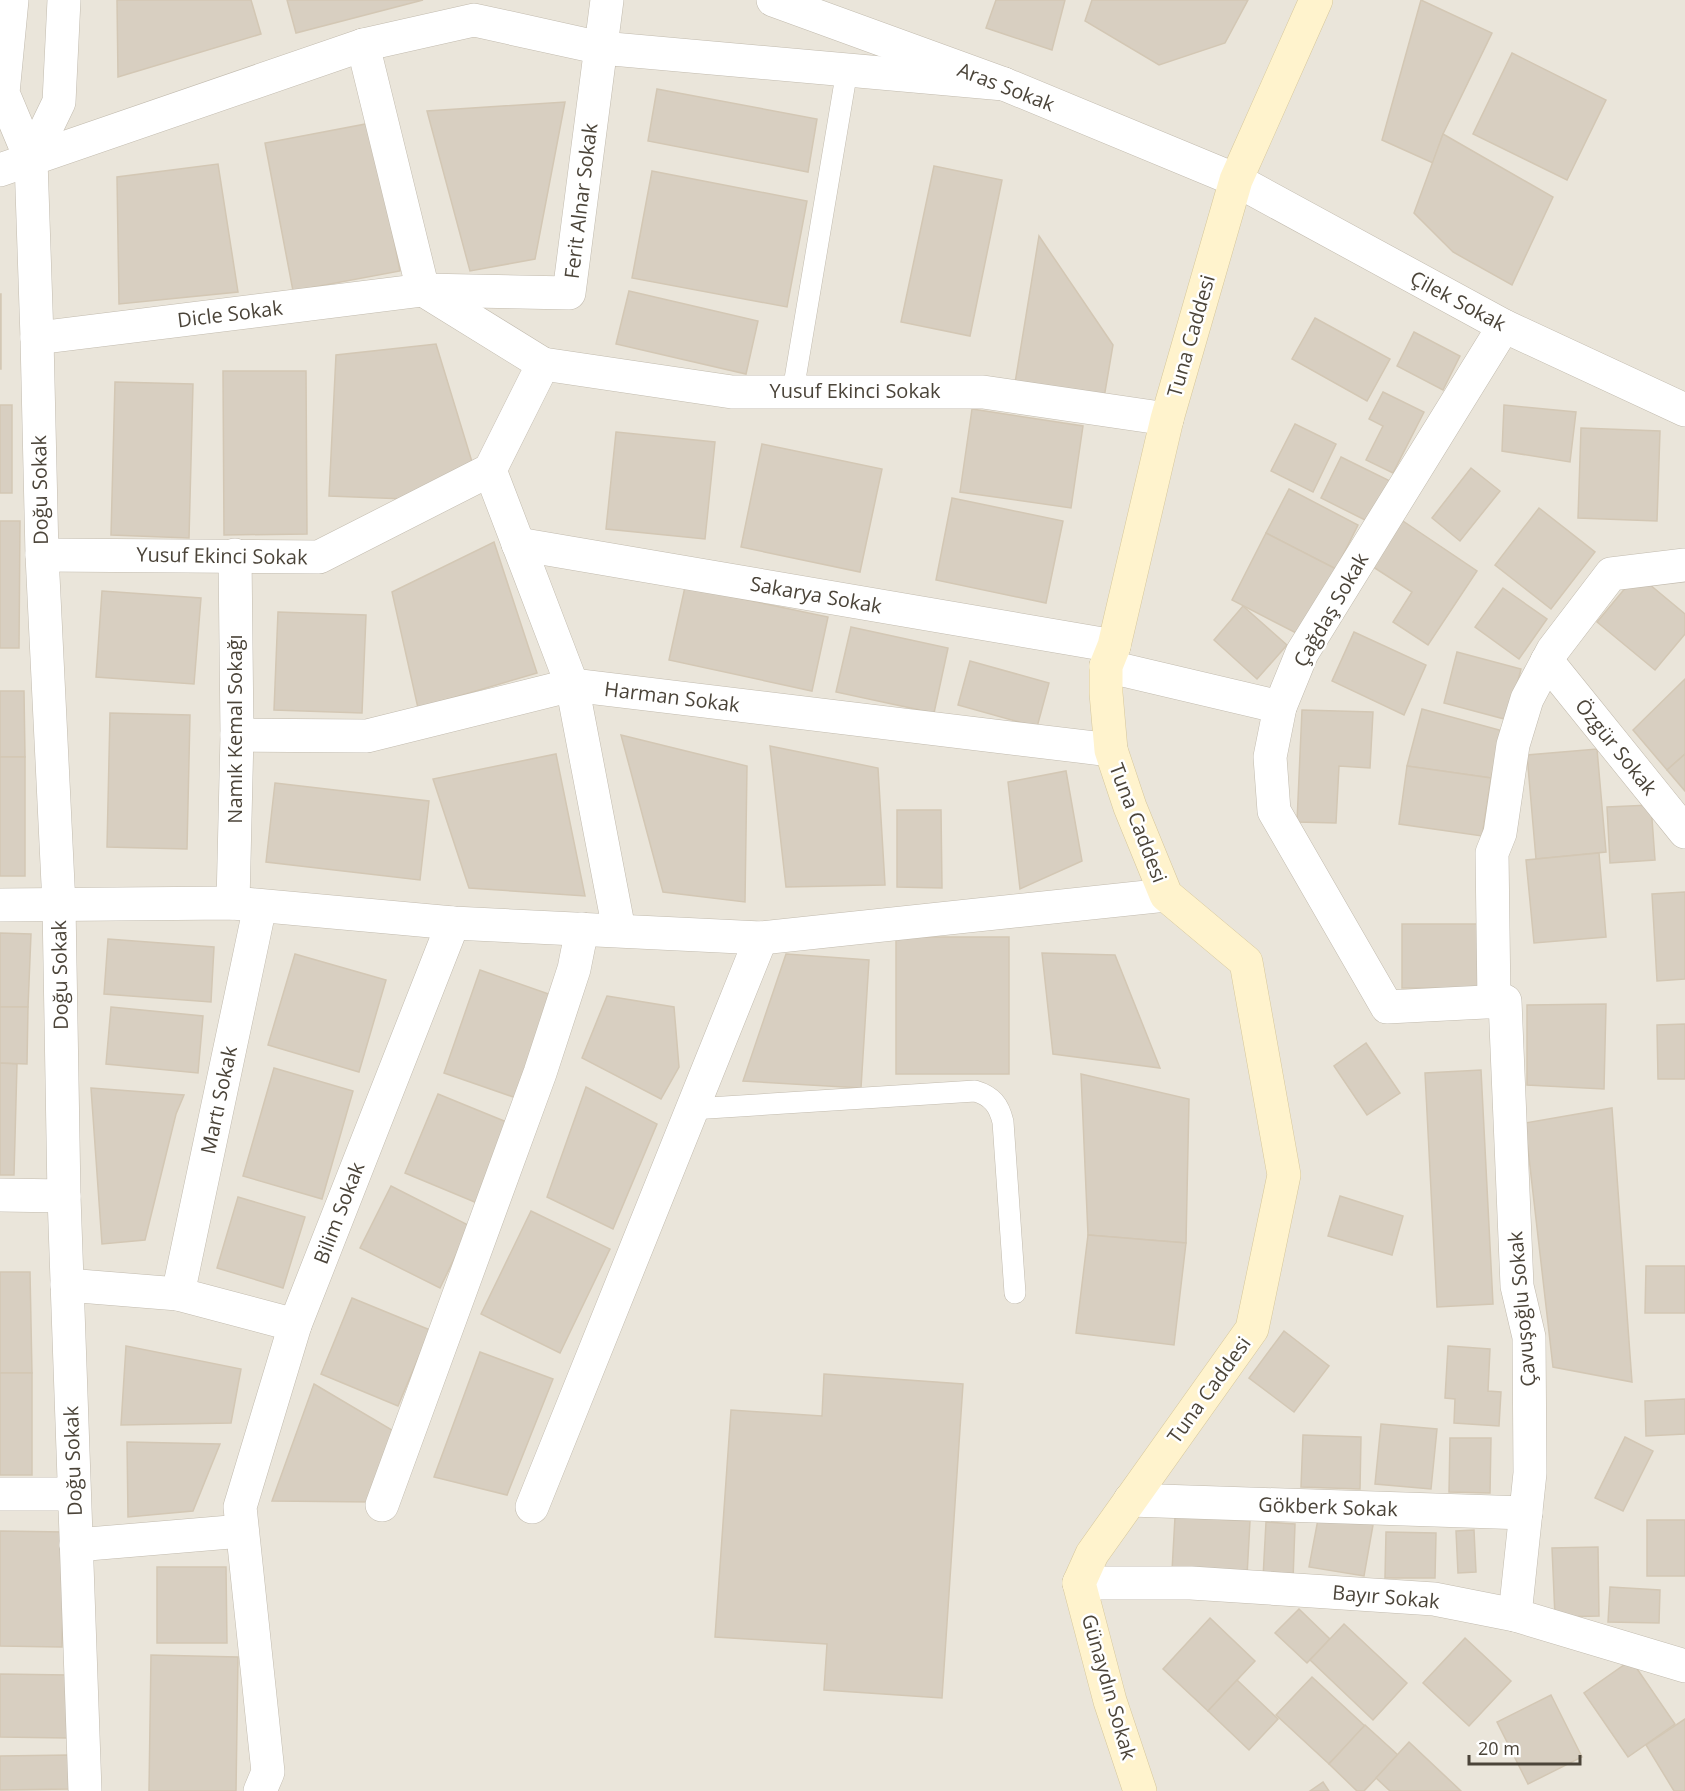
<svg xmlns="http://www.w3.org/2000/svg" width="1685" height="1791" font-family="'Open Sans',sans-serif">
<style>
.residential{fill:#eae5da}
.building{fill:#d8cfc1;stroke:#d3c7b4;stroke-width:1.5}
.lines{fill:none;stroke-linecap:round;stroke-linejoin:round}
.lane-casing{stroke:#c2bbae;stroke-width:22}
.street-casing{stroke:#c2bbae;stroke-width:34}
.secondary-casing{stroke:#d6c79b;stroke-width:34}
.lane{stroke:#fff;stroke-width:21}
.street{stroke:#fff;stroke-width:33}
.secondary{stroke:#fff3cd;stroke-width:33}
.labels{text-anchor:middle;stroke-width:5;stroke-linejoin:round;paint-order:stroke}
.street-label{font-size:20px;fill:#4b4439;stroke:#fff}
</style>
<rect width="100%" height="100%" fill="#f6f3ec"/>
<rect class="residential" x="0" y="0" width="1685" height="1791"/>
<g class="building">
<polygon points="117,0 251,0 261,34 118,77"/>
<polygon points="287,0 423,0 296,33"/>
<polygon points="996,0 1065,0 1052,50 986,28"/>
<polygon points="1092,0 1248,0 1225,43 1159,65 1085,21"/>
<polygon points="1421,0 1492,33 1443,134 1433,163 1382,140"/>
<polygon points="1512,53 1606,100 1567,180 1473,134"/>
<polygon points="657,89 817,119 808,172 648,141"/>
<polygon points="565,102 535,259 470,271 427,111"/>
<polygon points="371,123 400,271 293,291 265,143"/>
<polygon points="1443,134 1553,197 1512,285 1453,252 1414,213"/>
<polygon points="218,164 238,292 119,304 117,177"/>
<polygon points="934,166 1002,180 970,336 901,322"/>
<polygon points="652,171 807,201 787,307 632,278"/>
<polygon points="1039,236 1113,345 1104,398 1015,383"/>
<polygon points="629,291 758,321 746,374 616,344"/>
<rect x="0" y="294" width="1" height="75"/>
<polygon points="1315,318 1390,359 1367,401 1292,359"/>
<polygon points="1414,332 1460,356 1443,390 1397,366"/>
<polygon points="436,344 473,465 406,499 329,496 336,355"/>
<polygon points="223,371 306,371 307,534 224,535"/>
<polygon points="115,382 193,384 189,538 111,535"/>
<polygon points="1383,392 1424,412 1393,473 1366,460 1383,426 1369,419"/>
<rect x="0" y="405" width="12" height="88"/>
<polygon points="1504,405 1576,412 1570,462 1502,451"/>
<polygon points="972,409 1083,426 1071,508 960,492"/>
<polygon points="1295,424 1336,444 1313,492 1271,471"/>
<polygon points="1581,428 1660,431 1657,521 1578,518"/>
<polygon points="616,432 715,442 705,539 606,529"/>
<polygon points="762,444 882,469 860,572 741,547"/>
<polygon points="1341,457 1390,481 1369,522 1321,498"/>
<polygon points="1471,468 1500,491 1460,541 1432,518"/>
<polygon points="1289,489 1358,525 1336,569 1266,533"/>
<polygon points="952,498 1063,521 1046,603 936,580"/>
<polygon points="1539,508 1595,552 1551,609 1495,565"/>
<polygon points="1397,517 1477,571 1428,645 1393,622 1412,592 1367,563"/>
<polygon points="0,521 20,521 19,648 0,648"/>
<polygon points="1266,533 1336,569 1302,636 1232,600"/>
<polygon points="494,542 537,673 418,708 392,592"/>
<polygon points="1637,574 1685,614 1685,634 1655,670 1597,622"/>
<polygon points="685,587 828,617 812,691 669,660"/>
<polygon points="1503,588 1547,619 1519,659 1475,627"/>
<polygon points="102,591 201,598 194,684 96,677"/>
<polygon points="1243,606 1287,645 1257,679 1214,640"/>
<polygon points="278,612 366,615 362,713 274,710"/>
<polygon points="851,627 948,648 934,713 836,692"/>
<polygon points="1354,632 1426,665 1404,715 1332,681"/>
<polygon points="1457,652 1521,669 1508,720 1444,703"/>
<polygon points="970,661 1049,683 1037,727 958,705"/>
<polygon points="1685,679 1685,754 1667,770 1633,730"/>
<polygon points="0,691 24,691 25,757 0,757"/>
<polygon points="1422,709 1503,731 1491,778 1407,766"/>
<polygon points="1302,710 1373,712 1370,768 1339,766 1336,823 1297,822"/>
<polygon points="110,713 190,715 187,849 107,847"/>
<polygon points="621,735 747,766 745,902 663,892"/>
<polygon points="770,746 878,768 885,885 786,887"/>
<polygon points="1597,749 1606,852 1536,859 1527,755"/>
<polygon points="556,754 585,896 469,888 433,779"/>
<polygon points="1685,754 1685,791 1667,770"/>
<rect x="0" y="757" width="25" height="119"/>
<polygon points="1407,766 1491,778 1482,836 1399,824"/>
<polygon points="1066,771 1082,861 1020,889 1008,782"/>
<polygon points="275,783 429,801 420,880 266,862"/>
<polygon points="1651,805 1655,860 1610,863 1607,807"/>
<polygon points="897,810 941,810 942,888 897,887"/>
<polygon points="1599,853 1606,937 1534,943 1526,860"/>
<polygon points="1685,892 1685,979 1657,981 1652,894"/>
<rect x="1402" y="924" width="79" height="64"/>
<polygon points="0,933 31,934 28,1007 0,1007"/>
<rect x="896" y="937" width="113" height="137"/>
<polygon points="108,939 214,947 211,1002 104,994"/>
<polygon points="1042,953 1115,955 1160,1068 1053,1054"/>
<polygon points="295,954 386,980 359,1072 268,1045"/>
<polygon points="786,954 869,960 861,1088 743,1081"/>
<polygon points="480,970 557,997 522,1100 444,1073"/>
<polygon points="607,996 674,1007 679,1067 661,1099 582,1058"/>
<polygon points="1606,1004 1604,1089 1527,1085 1527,1005"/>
<polygon points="0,1007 28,1007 27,1064 0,1063"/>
<polygon points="111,1007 203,1016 198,1073 106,1064"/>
<polygon points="1685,1024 1685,1079 1658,1079 1657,1025"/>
<polygon points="1366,1043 1400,1093 1367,1115 1334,1066"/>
<polygon points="0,1063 17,1064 14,1175 0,1175"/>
<polygon points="274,1068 353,1091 322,1199 243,1176"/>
<polygon points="1481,1070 1493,1304 1437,1307 1425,1073"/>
<polygon points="1081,1074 1189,1099 1186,1243 1088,1235"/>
<polygon points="586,1087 657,1124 613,1229 547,1197"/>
<polygon points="91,1088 184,1095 176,1114 145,1240 102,1244"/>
<polygon points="438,1094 509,1123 477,1203 405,1173"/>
<polygon points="1612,1108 1632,1382 1553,1367 1525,1123"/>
<polygon points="391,1186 470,1226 440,1288 360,1248"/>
<polygon points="1340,1196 1403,1216 1392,1255 1328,1236"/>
<polygon points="238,1197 305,1217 283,1288 217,1268"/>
<polygon points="531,1211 610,1249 560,1353 481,1314"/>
<polygon points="1088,1235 1186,1243 1174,1345 1076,1333"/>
<polygon points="1646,1266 1685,1266 1685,1313 1645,1313"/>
<polygon points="0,1272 30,1272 32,1373 0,1373"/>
<polygon points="352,1298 430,1330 398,1406 321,1374"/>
<polygon points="1284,1331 1329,1366 1294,1412 1249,1378"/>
<polygon points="126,1346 241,1369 231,1423 121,1425"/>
<polygon points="1448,1346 1490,1349 1488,1391 1501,1392 1499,1426 1454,1423 1455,1399 1445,1398"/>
<polygon points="480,1352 553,1379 507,1495 434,1477"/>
<rect x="0" y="1373" width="32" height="102"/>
<polygon points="824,1374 963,1384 942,1698 824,1690 827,1644 715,1637 731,1410 822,1416"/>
<polygon points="314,1384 392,1430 373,1502 272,1501"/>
<polygon points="1685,1399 1685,1434 1646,1436 1645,1401"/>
<polygon points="1381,1424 1437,1429 1431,1489 1375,1484"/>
<polygon points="1303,1435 1361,1437 1360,1489 1301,1487"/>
<polygon points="1625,1437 1653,1451 1623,1511 1595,1498"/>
<polygon points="1450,1438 1491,1438 1490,1493 1449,1492"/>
<polygon points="127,1442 220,1444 193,1511 128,1517"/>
<polygon points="1319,1514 1373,1525 1364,1576 1309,1567"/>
<polygon points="1175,1517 1250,1521 1247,1576 1172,1571"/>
<rect x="1647" y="1520" width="38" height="56"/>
<polygon points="1266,1522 1295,1524 1293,1580 1263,1578"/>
<polygon points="1474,1530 1476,1572 1458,1573 1456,1531"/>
<polygon points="0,1531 64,1532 62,1647 0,1646"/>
<polygon points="1386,1532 1436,1533 1435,1578 1385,1578"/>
<polygon points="1598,1547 1599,1616 1555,1617 1552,1548"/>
<polygon points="157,1567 226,1567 227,1643 157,1643"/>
<polygon points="1610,1587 1660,1590 1659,1623 1608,1622"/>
<polygon points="1299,1609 1330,1639 1307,1663 1275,1633"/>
<polygon points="1210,1618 1255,1661 1208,1711 1163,1669"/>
<polygon points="1344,1624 1407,1683 1373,1720 1310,1660"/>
<polygon points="1465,1638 1511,1681 1469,1726 1423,1683"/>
<polygon points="151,1655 238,1657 236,1791 149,1791"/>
<polygon points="1631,1660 1675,1724 1628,1757 1584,1693"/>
<polygon points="0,1674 68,1675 67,1738 0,1737"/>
<polygon points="1312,1677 1365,1726 1329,1764 1276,1715"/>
<polygon points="1237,1680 1278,1719 1249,1750 1208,1711"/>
<polygon points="1551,1695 1582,1757 1528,1784 1497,1722"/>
<polygon points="1685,1719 1685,1791 1674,1791 1646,1745"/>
<polygon points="1365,1725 1398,1755 1364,1791 1357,1791 1329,1764"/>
<polygon points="1409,1742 1461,1791 1390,1791 1376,1778"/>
<polygon points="70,1755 70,1789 0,1790 0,1756"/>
<polygon points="1323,1782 1329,1791 1310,1791"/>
</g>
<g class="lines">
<g class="lane-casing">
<g id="lane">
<polyline points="793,391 847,70"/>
<path d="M692 1109 975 1091C992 1096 999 1105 1003 1122L1015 1293"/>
</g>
</g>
<g class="street-casing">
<g id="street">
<polyline points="12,0 3,93 31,160 37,338 42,555 59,905 64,1196 85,1791"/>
<polyline points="773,0 1004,84 1236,180 1504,326 1685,410"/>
<polyline points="363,45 423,290"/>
<polyline points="31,160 59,102 64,0"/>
<polyline points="0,170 363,45 474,20 601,48 1004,84"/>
<polyline points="425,291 543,364 490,470 572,685 619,930"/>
<polyline points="1504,326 1302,653 1280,707 1270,757 1274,811 1387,1007 1505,1001 1517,1286 1529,1337 1530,1473 1515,1615"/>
<polyline points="37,338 423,290 569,293 607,0"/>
<polyline points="543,364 732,392 983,392 1167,419"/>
<polyline points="518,544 1114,646"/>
<polyline points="42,555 319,557 490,470"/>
<polyline points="1547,661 1685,832"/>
<polyline points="1106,666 1280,707"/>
<polyline points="237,735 367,736 572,685 1111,750"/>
<polyline points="233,903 237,735 235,555"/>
<polyline points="0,905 233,903 453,923 761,938 1166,895"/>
<polyline points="1494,1002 1492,853 1500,833 1513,745 1527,699 1553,650 1611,574 1685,565"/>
<polyline points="0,1195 64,1196"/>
<polyline points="67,1285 178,1294 295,1325"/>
<polyline points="178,1294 260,906"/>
<polyline points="0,1494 74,1494"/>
<polyline points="1130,1500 1526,1513"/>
<polyline points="382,1505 540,1073 574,969 582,929"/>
<polyline points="532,1507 761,938"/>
<polyline points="76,1545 242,1531"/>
<polyline points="1079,1583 1191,1583 1434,1599 1515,1615 1685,1666"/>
<polyline points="260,1791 268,1772 240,1507 295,1325 453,923"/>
</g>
</g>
<g class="secondary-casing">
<polyline id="secondary" points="1140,1791 1110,1701 1079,1583 1092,1554 1252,1329 1284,1175 1246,962 1166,895 1130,807 1111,750 1106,693 1106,666 1114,646 1167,419 1236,180 1316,0"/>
</g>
<use href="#lane" class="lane"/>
<use href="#street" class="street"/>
<use href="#secondary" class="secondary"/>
</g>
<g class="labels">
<g class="street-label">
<text transform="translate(1006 87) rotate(21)" y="7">Aras Sokak</text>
<text transform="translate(581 201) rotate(-83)" y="7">Ferit Alnar Sokak</text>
<text transform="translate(1458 301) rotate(28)" y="7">Çilek Sokak</text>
<text transform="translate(230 314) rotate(-7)" y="7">Dicle Sokak</text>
<text transform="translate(1191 336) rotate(-74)" y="7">Tuna Caddesi</text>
<text x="855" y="398">Yusuf Ekinci Sokak</text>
<text transform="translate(40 490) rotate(-91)" y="7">Doğu Sokak</text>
<text transform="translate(222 556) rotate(1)" y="7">Yusuf Ekinci Sokak</text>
<text transform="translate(816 595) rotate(10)" y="7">Sakarya Sokak</text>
<text transform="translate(1331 610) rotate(-60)" y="7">Çağdaş Sokak</text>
<text transform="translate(672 697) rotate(7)" y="7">Harman Sokak</text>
<text transform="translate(235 729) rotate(-90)" y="7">Namık Kemal Sokağı</text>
<text transform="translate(1616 747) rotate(51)" y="7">Özgür Sokak</text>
<text transform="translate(1138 823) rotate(69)" y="7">Tuna Caddesi</text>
<text transform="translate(60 975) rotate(-91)" y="7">Doğu Sokak</text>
<text transform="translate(219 1100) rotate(-78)" y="7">Martı Sokak</text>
<text transform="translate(339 1213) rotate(-69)" y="7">Bilim Sokak</text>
<text transform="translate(1522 1309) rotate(-95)" y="7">Çavuşoğlu Sokak</text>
<text transform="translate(1209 1390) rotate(-54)" y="7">Tuna Caddesi</text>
<text transform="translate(73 1461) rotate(-92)" y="7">Doğu Sokak</text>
<text transform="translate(1328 1507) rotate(2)" y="7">Gökberk Sokak</text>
<text transform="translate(1386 1597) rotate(5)" y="7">Bayır Sokak</text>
<text transform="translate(1109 1687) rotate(74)" y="7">Günaydın Sokak</text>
</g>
</g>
<path d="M1469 1755v9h111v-9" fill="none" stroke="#4b4439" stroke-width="3"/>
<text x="1478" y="1755" font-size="18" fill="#4b4439" stroke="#ffffff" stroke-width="4.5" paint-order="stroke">20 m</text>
</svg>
